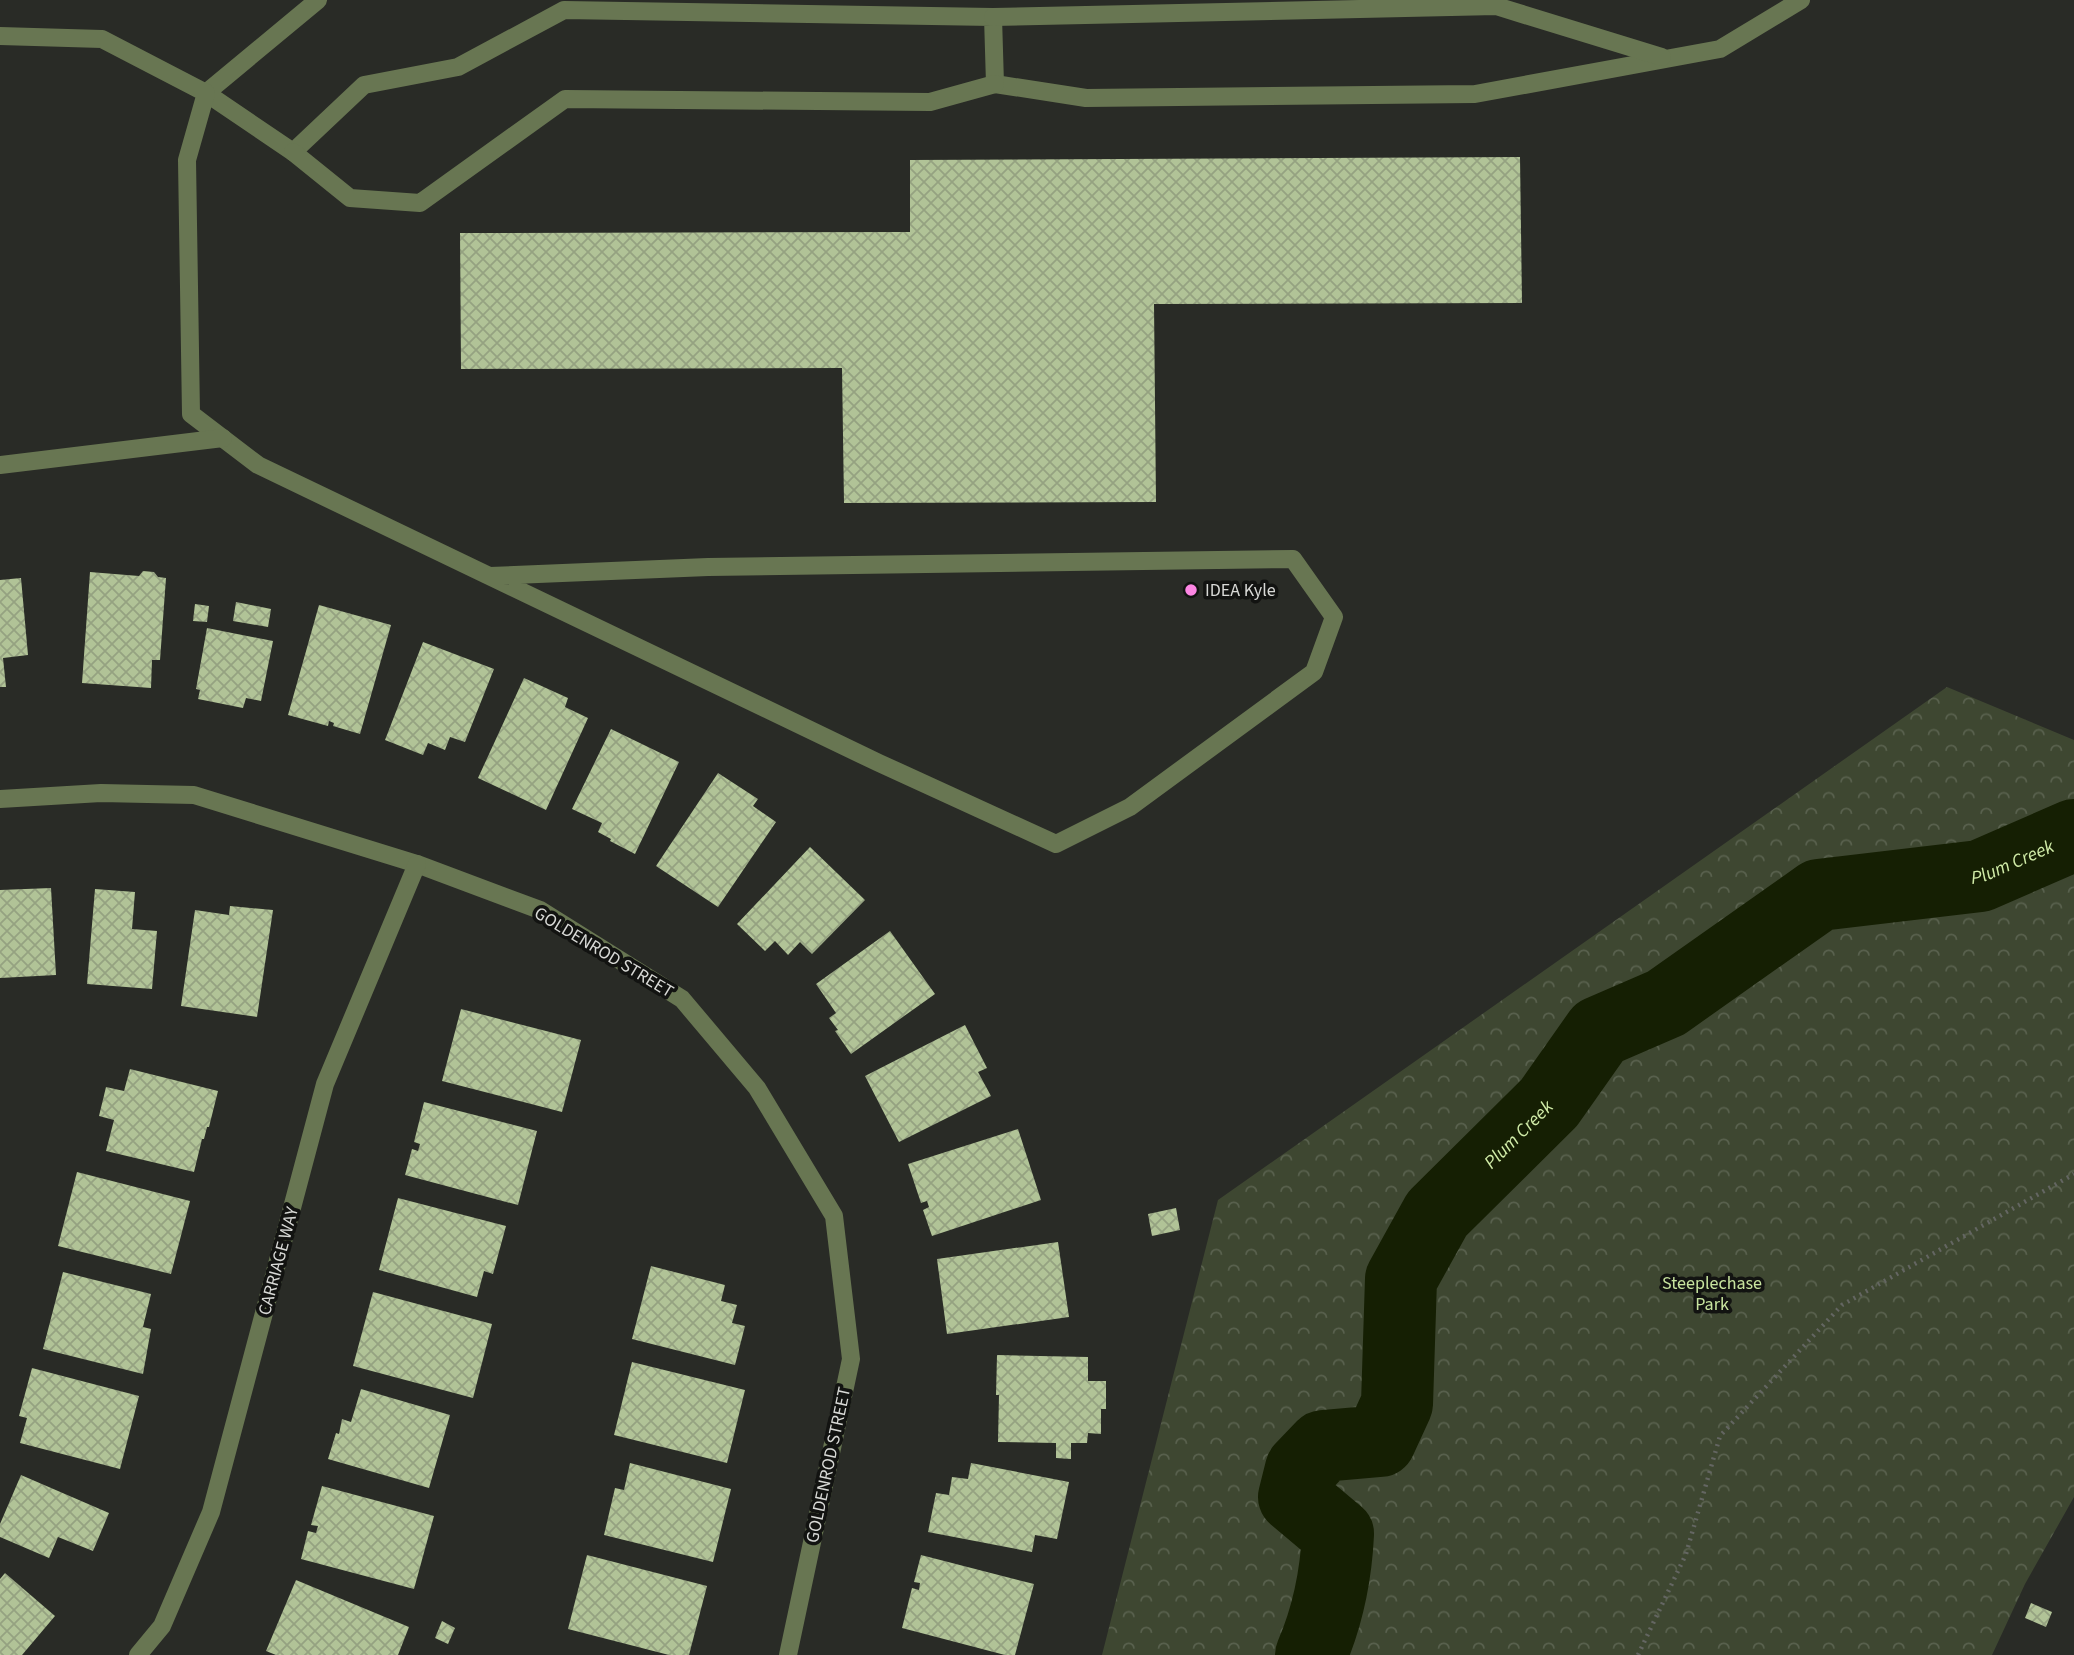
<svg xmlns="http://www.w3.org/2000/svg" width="2074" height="1655" font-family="'Source Sans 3',sans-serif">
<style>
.forest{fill:url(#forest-crowns)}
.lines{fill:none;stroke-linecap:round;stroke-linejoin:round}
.river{stroke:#151f03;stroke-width:72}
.building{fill:url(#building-cross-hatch)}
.path{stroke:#646662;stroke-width:4.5;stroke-dasharray:2 5;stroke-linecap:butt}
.minor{stroke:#687652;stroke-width:18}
.poi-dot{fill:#fd86e3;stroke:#121311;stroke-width:2.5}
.labels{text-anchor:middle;stroke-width:7;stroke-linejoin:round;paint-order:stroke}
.poi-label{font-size:18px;fill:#d8d9d6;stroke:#121311;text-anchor:start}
.street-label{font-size:18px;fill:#d8d9d6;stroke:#121311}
.park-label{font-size:18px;fill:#c8e49f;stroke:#121311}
.water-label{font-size:19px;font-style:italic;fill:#d1eca8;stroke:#121311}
</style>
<defs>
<pattern id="forest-crowns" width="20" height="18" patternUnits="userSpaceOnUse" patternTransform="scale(1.75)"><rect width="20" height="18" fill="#3e4731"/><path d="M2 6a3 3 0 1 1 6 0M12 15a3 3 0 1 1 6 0" fill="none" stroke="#59614e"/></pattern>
<pattern id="building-cross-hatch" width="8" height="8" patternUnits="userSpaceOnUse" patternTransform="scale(1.75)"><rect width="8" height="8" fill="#b1c397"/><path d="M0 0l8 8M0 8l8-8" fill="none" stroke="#95a281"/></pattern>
</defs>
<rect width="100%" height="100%" fill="#292b26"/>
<polygon class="forest" points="1947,687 2074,740 2074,1497 2025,1584 1992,1655 1102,1655 1218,1200"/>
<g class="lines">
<path class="river" id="s1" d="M1311 1655C1327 1618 1336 1575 1338 1534L1294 1497 1301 1469 1323 1446 1380 1441 1397 1404 1401 1279 1437 1214 1549 1103 1599 1032 1666 1003 1819 895 1980 876 2074 835"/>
</g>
<g class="building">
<polygon points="1520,157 1522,303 1154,304 1156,502 844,503 842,368 461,369 460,233 910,232 910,160"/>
<polygon points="143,571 154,572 158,577 166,578 160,660 152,660 151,688 82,683 90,572 139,576"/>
<polygon points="21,578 28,655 3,658 6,687 0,687 0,580"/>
<polygon points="236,602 271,609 268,627 233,621"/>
<polygon points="195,604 209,606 207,622 193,621"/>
<polygon points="319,605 391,625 360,734 333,726 334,723 329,721 328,726 288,715"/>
<polygon points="207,628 273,641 261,701 246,698 243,708 198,699 200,690 196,689"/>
<polygon points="423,642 494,669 465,742 450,737 445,750 428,743 423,755 385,740"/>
<polygon points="524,678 568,698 565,707 588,718 546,810 478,778"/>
<polygon points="611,729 679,762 635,854 610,841 611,839 598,832 602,823 572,809"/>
<polygon points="718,773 758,799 753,806 776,822 718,907 656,866"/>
<polygon points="810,847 865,900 812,954 800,942 788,955 775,941 765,951 737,924"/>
<polygon points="51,888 56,975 0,978 0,890"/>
<polygon points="95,889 135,892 132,929 157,931 152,989 87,984"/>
<polygon points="230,906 273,910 257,1017 181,1006 195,910 229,915"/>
<polygon points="890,931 935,994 851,1054 835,1031 838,1030 829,1018 836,1013 816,984"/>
<polygon points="461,1009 581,1040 562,1112 442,1081"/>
<polygon points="965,1025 987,1068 978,1072 991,1096 899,1142 865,1076"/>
<polygon points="130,1069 218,1091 209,1127 207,1127 204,1139 202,1139 194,1172 106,1151 114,1120 99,1116 106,1087 124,1091"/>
<polygon points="424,1102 537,1131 518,1205 405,1175 412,1149 418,1151 420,1144 414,1142"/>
<polygon points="1018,1129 1041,1200 932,1236 923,1210 929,1207 927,1201 921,1203 908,1164"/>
<polygon points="77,1172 190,1201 171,1274 58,1246"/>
<polygon points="398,1198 506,1226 493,1274 484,1271 477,1297 379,1270"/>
<polygon points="1176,1208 1180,1230 1152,1236 1148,1214"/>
<polygon points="1058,1242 1069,1317 947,1334 937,1259"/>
<polygon points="651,1266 725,1285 721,1301 737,1305 732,1323 745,1326 735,1365 632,1339"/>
<polygon points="63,1272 151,1294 143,1327 151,1329 143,1374 43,1349"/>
<polygon points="373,1292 492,1324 473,1398 353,1366"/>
<polygon points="997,1355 1088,1357 1088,1381 1106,1381 1106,1409 1101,1409 1101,1434 1088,1433 1087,1443 1071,1443 1071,1459 1056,1458 1056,1443 998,1442 999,1395 996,1395"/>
<polygon points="632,1362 745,1390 727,1463 614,1435"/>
<polygon points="32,1368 139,1396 120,1469 20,1443 27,1418 19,1416"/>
<polygon points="361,1389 450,1415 429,1488 328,1459 336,1433 339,1434 342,1419 351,1422"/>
<polygon points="630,1463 731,1489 713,1562 604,1535 615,1488 624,1490"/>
<polygon points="971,1463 1069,1482 1057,1539 1035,1535 1032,1552 928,1532 936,1493 949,1495 952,1477 968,1479"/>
<polygon points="21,1475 109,1513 93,1551 58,1537 49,1558 0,1537 0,1524"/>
<polygon points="322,1486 434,1516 414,1589 301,1559 308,1531 316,1533 318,1526 311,1525"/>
<polygon points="587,1555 707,1586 689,1655 669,1655 568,1629"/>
<polygon points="921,1555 1034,1584 1015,1655 1005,1655 902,1628 912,1588 919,1590 920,1583 914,1582"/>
<polygon points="5,1573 55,1616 22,1655 0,1655 0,1579"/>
<polygon points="296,1580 409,1627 398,1655 276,1655 266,1651"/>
<polygon points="2031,1603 2052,1612 2046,1627 2025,1618"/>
<polygon points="442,1621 455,1628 448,1644 435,1638"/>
</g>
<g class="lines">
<polyline class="path" points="1638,1655 1686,1554 1720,1436 1842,1305 2074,1174"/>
<g class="minor">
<polyline points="318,0 206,93 293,152 364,85 458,67 564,10 993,17 995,84 1086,98 1475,94 1720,49 1801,0"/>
<polyline points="993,17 1496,6 1662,57"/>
<polyline points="0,36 102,39 206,93 187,160 191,414 258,465 879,763 1056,844 1130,807 1314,672 1334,617 1293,559 708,567 490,576"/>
<polyline points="293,152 350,198 420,203 565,99 930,102 995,84"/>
<polyline points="0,465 223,438"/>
<polyline points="0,799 101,793 194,795 417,864 540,910 682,999 757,1088 834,1216 851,1359 788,1655"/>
<polyline points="138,1655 162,1626 211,1512 325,1084 417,864"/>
</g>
</g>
<circle class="poi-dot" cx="1191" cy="590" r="7"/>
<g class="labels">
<g class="poi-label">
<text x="1205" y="596">IDEA Kyle</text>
</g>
<g class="street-label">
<text transform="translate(604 952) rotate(31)" y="6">GOLDENROD STREET</text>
<text transform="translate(278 1261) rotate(-75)" y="6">CARRIAGE WAY</text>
<text transform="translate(828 1465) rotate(-78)" y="6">GOLDENROD STREET</text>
</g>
<g class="park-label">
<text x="1712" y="1289">Steeplechase<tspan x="1712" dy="21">Park</tspan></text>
</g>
<g class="water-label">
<text dy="7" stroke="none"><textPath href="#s1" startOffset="1242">Plum Creek</textPath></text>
<text dy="7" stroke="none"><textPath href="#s1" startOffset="654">Plum Creek</textPath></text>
</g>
</g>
</svg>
